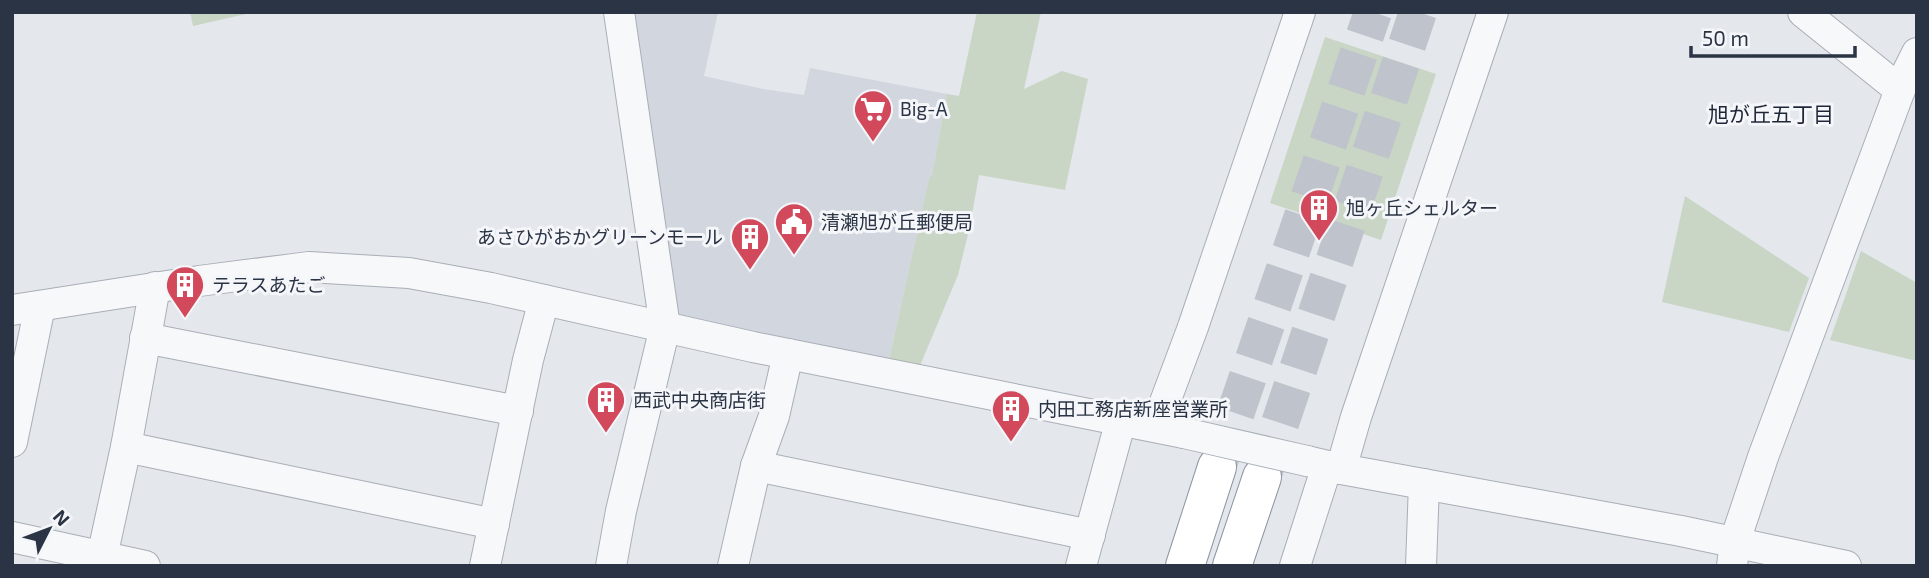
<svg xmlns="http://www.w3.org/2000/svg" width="1929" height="578" font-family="'Exo 2','Noto Sans JP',sans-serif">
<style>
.built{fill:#d2d6de}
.green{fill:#c9d6c5}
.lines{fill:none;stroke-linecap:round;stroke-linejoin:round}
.highway-tunnel{stroke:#bfc3cb;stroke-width:38;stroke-dasharray:38 19;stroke-linecap:butt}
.minor-casing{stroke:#a9aeb7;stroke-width:32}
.highway-casing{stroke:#8b94a3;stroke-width:40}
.minor{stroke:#f7f8fa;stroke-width:30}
.highway{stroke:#fff;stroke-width:38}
.minor-bridge-casing{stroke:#a9aeb7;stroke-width:32;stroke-linecap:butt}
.minor-bridge{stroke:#f7f8fa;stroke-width:30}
.labels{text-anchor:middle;stroke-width:6;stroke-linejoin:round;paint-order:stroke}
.poi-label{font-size:19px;fill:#2b3445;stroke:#f4f6f9;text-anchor:start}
.neighbourhood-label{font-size:21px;fill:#1d2536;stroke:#f4f6f9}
</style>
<rect width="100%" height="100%" fill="#e4e7ec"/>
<polygon class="built" points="619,12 718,12 704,76 763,89 804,95 810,68 947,94 932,175 929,178 886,374 657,321"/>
<g class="green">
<polygon points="190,12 255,12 193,26"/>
<polygon points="977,12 1041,12 1024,89 1062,71 1088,79 1065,190 979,175 970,226 958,275 914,380 886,374 929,178 932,175 947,94 959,96"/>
<polygon points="1325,37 1436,74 1381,240 1270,203"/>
<polygon points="1685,196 1809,278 1789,332 1662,302"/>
<polygon points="1861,251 1917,283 1917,361 1830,340"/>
</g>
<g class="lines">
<g class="highway-tunnel">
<polyline points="1217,467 1373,12"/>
<polyline points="1262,477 1418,12"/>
</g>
<g class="minor-casing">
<g id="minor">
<polyline points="1803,12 1900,90"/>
<polyline points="12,310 199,281 309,267 409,273 491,288 753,347 1184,433"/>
<polyline points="145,338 518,411"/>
<polyline points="1156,426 1193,327 1300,12"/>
<polyline points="12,442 40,306"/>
<polyline points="126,447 494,524"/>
<polyline points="1307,461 1341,469 1681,531 1846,566"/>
<polyline points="756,466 1090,535"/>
<polyline points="1341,469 1356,417 1493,12"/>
<polyline points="12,537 145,566"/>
<polyline points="100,566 126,447 155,287"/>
<polyline points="485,566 528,360 544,300"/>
<polyline points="611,566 621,511 665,327 619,12"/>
<polyline points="733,566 756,466 774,416 788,354"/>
<polyline points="1081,566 1121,420"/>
<polyline points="1295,566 1327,466"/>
<polyline points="1421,566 1424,484"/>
<polyline points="1732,566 1735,541 1763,457 1904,79 1917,53"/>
</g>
</g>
<g class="highway-casing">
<g id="highway">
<polyline points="1185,566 1217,467"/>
<polyline points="1232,566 1262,477"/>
</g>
</g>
<use href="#minor" class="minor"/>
<use href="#highway" class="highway"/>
<g class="minor-bridge-casing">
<polyline id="minor-bridge" points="1184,433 1307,461"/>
</g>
<use href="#minor-bridge" class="minor-bridge"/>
</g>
<defs>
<g id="supermarket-pin" transform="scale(2.0125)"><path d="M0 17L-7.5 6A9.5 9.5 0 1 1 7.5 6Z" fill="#d1495b" stroke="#f4f6f9"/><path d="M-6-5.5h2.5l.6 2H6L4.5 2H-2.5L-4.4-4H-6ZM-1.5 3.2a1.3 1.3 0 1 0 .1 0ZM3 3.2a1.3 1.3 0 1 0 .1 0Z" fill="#fff"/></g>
<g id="building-pin" transform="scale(2.0125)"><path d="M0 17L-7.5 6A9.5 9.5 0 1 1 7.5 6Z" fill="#d1495b" stroke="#f4f6f9"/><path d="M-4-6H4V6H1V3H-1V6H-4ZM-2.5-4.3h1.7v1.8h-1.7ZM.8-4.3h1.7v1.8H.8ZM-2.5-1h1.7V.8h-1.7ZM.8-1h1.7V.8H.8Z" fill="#fff"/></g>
<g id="civic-pin" transform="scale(2.0125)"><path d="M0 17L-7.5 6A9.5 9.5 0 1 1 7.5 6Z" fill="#d1495b" stroke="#f4f6f9"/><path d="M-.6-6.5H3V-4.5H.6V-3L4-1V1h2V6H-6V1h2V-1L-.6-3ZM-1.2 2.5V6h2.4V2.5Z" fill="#fff"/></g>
</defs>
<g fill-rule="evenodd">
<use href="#supermarket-pin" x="873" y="109"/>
<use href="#building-pin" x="1319" y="208"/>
<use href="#civic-pin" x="794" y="222"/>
<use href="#building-pin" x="750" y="237"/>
<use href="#building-pin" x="185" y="285"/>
<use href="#building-pin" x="606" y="400"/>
<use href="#building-pin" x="1011" y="409"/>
</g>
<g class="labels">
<g class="poi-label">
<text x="900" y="116">Big-A</text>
<text x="1346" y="215">旭ヶ丘シェルター</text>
<text x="821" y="229">清瀬旭が丘郵便局</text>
<text x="723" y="244" text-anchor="end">あさひがおかグリーンモール</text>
<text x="212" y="292">テラスあたご</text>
<text x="633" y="407">西武中央商店街</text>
<text x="1038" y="416">内田工務店新座営業所</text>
</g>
<g class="neighbourhood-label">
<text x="1771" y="122">旭が丘五丁目</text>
</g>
</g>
<rect width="1929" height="578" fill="none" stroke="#2b3445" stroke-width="28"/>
<g transform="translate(49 529) rotate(48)" stroke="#f4f6f9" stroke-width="5" paint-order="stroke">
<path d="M0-5L12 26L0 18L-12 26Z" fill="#2b3445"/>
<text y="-10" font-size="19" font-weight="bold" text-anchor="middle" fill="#2b3445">N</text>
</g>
<path d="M1691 46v10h164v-10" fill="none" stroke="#2b3445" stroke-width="3.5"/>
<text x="1702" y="46" font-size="21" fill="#2b3445" stroke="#f4f6f9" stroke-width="5" paint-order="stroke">50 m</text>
</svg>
